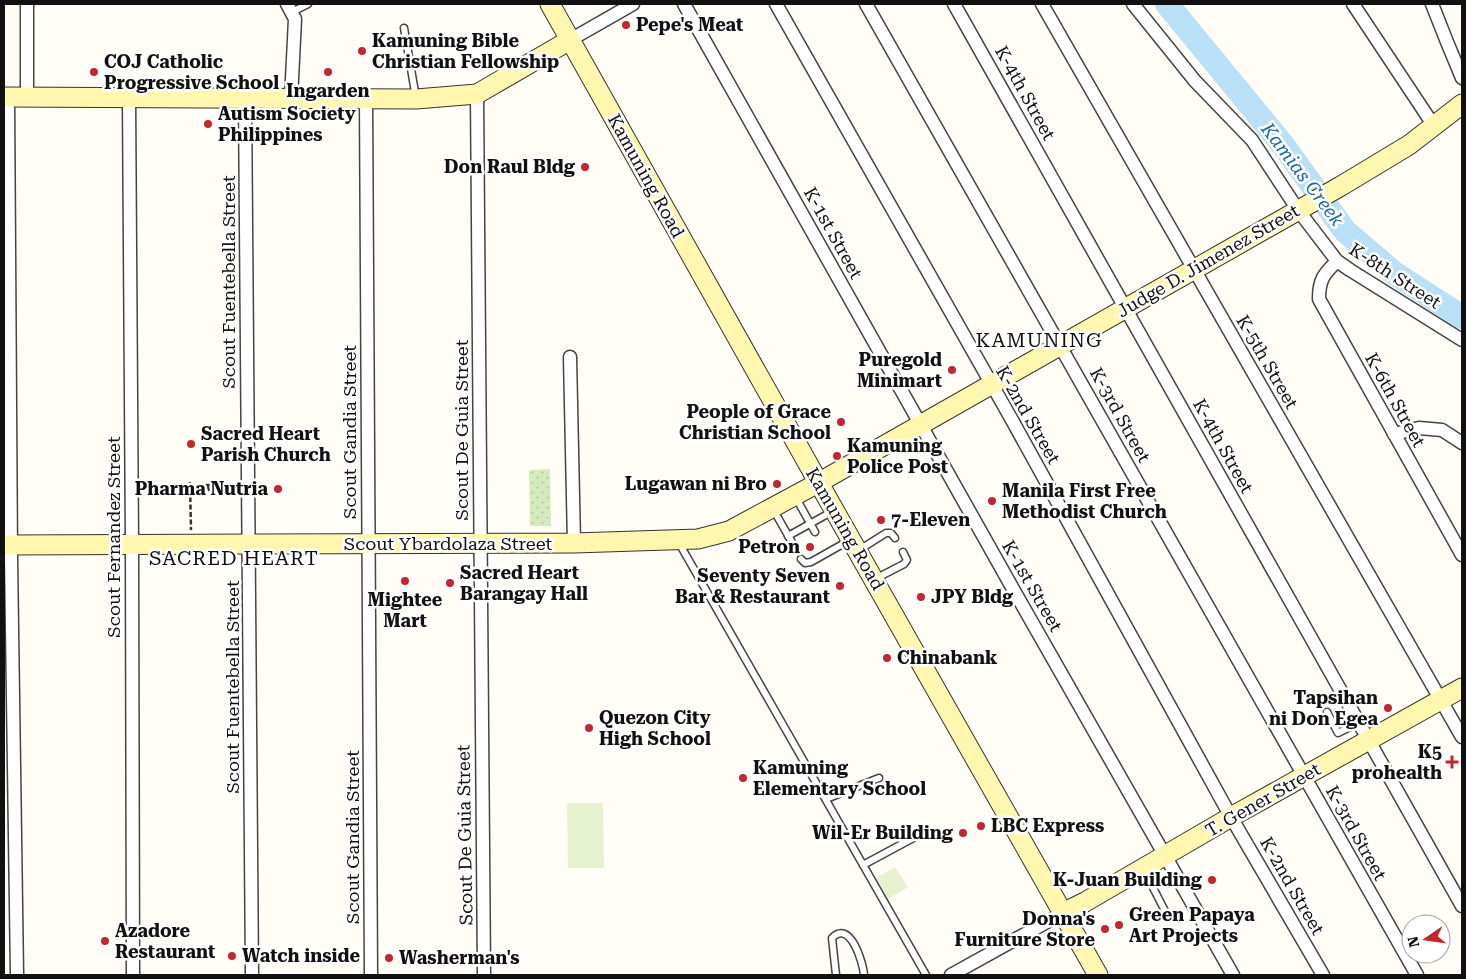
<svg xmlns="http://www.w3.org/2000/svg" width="1466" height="979" font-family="'Roboto Serif',serif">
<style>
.grass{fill:url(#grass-dots)}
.pitch{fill:#e6f2cf}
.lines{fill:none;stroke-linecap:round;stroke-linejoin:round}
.river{stroke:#b9e0f7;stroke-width:24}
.lane-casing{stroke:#444;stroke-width:9}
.street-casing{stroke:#444;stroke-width:15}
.secondary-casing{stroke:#333;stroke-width:21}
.path{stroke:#333;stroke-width:2.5;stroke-dasharray:5 2.5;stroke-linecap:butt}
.lane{stroke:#fff;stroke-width:6}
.street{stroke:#fff;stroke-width:12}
.secondary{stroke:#fff6b0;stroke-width:19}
.poi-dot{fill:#c4262e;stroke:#fff;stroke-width:2}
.labels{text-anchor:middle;stroke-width:5;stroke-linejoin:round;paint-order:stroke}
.poi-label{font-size:18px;font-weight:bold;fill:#111;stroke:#fff;text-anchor:start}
.street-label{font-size:18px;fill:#111;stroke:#fff}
.water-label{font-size:19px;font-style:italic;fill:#1768a6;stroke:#fff}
.quarter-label{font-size:20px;letter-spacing:1px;fill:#111;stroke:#fff}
</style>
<defs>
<pattern id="grass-dots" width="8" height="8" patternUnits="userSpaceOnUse" patternTransform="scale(1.25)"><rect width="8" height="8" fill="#d5ebbd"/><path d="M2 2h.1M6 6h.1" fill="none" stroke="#b6c8a1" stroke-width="1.8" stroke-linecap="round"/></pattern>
</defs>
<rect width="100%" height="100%" fill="#fffdf5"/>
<polygon class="grass" points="550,469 551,526 530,526 529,470"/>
<g class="pitch">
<polygon points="567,803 603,803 604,868 568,868"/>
<polygon points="895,867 908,887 888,899 876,878"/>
</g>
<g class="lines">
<polyline class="river" points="1167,4 1283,145 1345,231 1394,273 1462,317"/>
<g class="lane-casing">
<g id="lane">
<polyline points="292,12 308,4"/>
<polyline points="404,28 416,98"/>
<polyline points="796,498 815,532"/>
<polyline points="773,509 793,544"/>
<polyline points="788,536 833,511"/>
<polyline points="679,543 926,975"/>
<polyline points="859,550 886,533 891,533 895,538"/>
<polyline points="801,559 805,563 811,562 850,540"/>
<polyline points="875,579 904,564 907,560 903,552"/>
<polyline points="1327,712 1338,733 1358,723"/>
<polyline points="826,799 879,778"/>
<polyline points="863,865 915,837"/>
<polyline points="1144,870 1166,913"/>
<path d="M836 975 832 938C850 919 863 962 864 975"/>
</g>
</g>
<g class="street-casing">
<g id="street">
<polyline points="27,4 27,98"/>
<polyline points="287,4 295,19 291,99"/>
<polyline points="684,4 1008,580 1233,975"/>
<polyline points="776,4 1012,420 1231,817 1323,975"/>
<polyline points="866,4 1417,975"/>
<polyline points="954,4 1462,906"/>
<polyline points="1042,4 1462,737"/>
<polyline points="1133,4 1195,81 1252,140 1298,210 1337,261 1350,270 1462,340"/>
<polyline points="1353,4 1434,126"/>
<polyline points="1432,4 1447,42 1462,78"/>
<polyline points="570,40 633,4"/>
<polyline points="477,94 484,975"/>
<polyline points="8,97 11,558 17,975"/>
<polyline points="129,98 132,545 133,975"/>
<polyline points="245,99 252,975"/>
<polyline points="366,99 371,975"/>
<path d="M1337 261C1324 274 1319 279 1319 299L1462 555"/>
<polyline points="570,357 574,543"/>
<polyline points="1394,434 1419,428 1442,430 1462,443"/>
<polyline points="951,975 1063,913"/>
</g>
</g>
<g class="secondary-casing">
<g id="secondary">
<polyline points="550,4 825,494 1098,975"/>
<polyline points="4,97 416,99 477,94 570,40"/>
<polyline points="4,545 574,543 698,539 729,531 818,483 1341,186 1409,145 1462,104"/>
<polyline points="1063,913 1085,902 1231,817 1462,688"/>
</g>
</g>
<g class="path">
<polyline points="190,482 191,530"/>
<polyline points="190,486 209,485 209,487"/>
<polyline points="209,487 208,487 210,493"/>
</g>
<use href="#lane" class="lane"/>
<use href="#street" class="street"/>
<use href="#secondary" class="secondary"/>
</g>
<g class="poi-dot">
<circle cx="626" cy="25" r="5"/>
<circle cx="362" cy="51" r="5"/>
<circle cx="94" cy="72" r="5"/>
<circle cx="328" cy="72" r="5"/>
<circle cx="208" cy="124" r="5"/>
<circle cx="585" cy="167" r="5"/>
<circle cx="952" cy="370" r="5"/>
<circle cx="841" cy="422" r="5"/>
<circle cx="191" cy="444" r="5"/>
<circle cx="837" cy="456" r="5"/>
<circle cx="777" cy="484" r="5"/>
<circle cx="278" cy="489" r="5"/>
<circle cx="992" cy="501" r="5"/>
<circle cx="881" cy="520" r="5"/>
<circle cx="810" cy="547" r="5"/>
<circle cx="405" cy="581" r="5"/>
<circle cx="450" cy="583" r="5"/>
<circle cx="840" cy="586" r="5"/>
<circle cx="921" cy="597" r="5"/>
<circle cx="887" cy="658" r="5"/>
<circle cx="1388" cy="708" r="5"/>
<circle cx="589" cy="728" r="5"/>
<path d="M1449.5 754.5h5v5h5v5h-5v5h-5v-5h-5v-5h5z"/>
<circle cx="743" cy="778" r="5"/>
<circle cx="981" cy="826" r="5"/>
<circle cx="963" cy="833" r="5"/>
<circle cx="1212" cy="880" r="5"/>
<circle cx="1119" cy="925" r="5"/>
<circle cx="1105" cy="929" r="5"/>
<circle cx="105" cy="941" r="5"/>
<circle cx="232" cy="956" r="5"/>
<circle cx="389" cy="958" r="5"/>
</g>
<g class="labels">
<g class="poi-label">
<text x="636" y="31">Pepe's Meat</text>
<text x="372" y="47">Kamuning Bible<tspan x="372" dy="21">Christian Fellowship</tspan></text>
<text x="104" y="68">COJ Catholic<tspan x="104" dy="21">Progressive School</tspan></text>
<text x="328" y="97" text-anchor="middle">Ingarden</text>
<text x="218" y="120">Autism Society<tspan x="218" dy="21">Philippines</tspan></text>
<text x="575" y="173" text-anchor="end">Don Raul Bldg</text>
<text x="942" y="366" text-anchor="end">Puregold<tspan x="942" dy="21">Minimart</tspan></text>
<text x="831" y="418" text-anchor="end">People of Grace<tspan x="831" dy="21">Christian School</tspan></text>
<text x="201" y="440">Sacred Heart<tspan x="201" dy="21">Parish Church</tspan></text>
<text x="847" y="452">Kamuning<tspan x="847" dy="21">Police Post</tspan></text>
<text x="767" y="490" text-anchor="end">Lugawan ni Bro</text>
<text x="268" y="495" text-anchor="end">Pharma Nutria</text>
<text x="1002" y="497">Manila First Free<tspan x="1002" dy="21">Methodist Church</tspan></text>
<text x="891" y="526">7-Eleven</text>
<text x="800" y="553" text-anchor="end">Petron</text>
<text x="460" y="579">Sacred Heart<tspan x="460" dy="21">Barangay Hall</tspan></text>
<text x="830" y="582" text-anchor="end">Seventy Seven<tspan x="830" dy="21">Bar &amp; Restaurant</tspan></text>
<text x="931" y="603">JPY Bldg</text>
<text x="405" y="606" text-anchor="middle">Mightee<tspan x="405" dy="21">Mart</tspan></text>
<text x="897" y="664">Chinabank</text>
<text x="1378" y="704" text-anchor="end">Tapsihan<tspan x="1378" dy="21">ni Don Egea</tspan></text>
<text x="599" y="724">Quezon City<tspan x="599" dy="21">High School</tspan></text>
<text x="1442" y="758" text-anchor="end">K5<tspan x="1442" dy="21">prohealth</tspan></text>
<text x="753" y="774">Kamuning<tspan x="753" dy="21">Elementary School</tspan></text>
<text x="991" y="832">LBC Express</text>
<text x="953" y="839" text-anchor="end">Wil-Er Building</text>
<text x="1202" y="886" text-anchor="end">K-Juan Building</text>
<text x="1129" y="921">Green Papaya<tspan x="1129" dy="21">Art Projects</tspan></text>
<text x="1095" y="925" text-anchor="end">Donna's<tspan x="1095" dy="21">Furniture Store</tspan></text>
<text x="115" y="937">Azadore<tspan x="115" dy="21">Restaurant</tspan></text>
<text x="242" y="962">Watch inside</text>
<text x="399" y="964">Washerman's</text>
</g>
<g class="street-label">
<text transform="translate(1025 93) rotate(61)" y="6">K-4th Street</text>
<text transform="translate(646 176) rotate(61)" y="6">Kamuning Road</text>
<text transform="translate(833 233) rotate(61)" y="6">K-1st Street</text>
<text transform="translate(1208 261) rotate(-30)" y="6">Judge D. Jimenez Street</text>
<text transform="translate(1395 276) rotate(33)" y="6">K-8th Street</text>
<text transform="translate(229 282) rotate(-90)" y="6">Scout Fuentebella Street</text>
<text transform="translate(1267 362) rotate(60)" y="6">K-5th Street</text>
<text transform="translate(1395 400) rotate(61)" y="6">K-6th Street</text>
<text transform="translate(1028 415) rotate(60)" y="6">K-2nd Street</text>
<text transform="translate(1120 415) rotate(61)" y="6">K-3rd Street</text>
<text transform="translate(462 430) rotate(-90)" y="6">Scout De Guia Street</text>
<text transform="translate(350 432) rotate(-90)" y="6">Scout Gandia Street</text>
<text transform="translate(1223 446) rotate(61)" y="6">K-4th Street</text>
<text transform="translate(845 529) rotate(60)" y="6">Kamuning Road</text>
<text transform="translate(114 537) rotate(-90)" y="6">Scout Fernandez Street</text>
<text x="448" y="550">Scout Ybardolaza Street</text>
<text transform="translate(1032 586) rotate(60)" y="6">K-1st Street</text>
<text transform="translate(233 687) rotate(-90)" y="6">Scout Fuentebella Street</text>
<text transform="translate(1263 800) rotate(-30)" y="6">T. Gener Street</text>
<text transform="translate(1356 833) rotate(61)" y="6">K-3rd Street</text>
<text transform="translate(465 835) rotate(-91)" y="6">Scout De Guia Street</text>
<text transform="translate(353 837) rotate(-90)" y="6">Scout Gandia Street</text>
<text transform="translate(1292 886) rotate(60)" y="6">K-2nd Street</text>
</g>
<g class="water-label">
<text transform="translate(1303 174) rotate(53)" y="7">Kamias Creek</text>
</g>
<g class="quarter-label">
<text x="1039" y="347">KAMUNING</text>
<text x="234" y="565">SACRED HEART</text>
</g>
</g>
<rect width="1466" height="979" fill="none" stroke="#111111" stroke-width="10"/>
<g transform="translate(1426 939) rotate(257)"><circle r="24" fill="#ffffff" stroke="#a0a0a0"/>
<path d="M0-4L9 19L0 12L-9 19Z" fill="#c4262e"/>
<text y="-8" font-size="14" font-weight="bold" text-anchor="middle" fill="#111111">N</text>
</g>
</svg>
